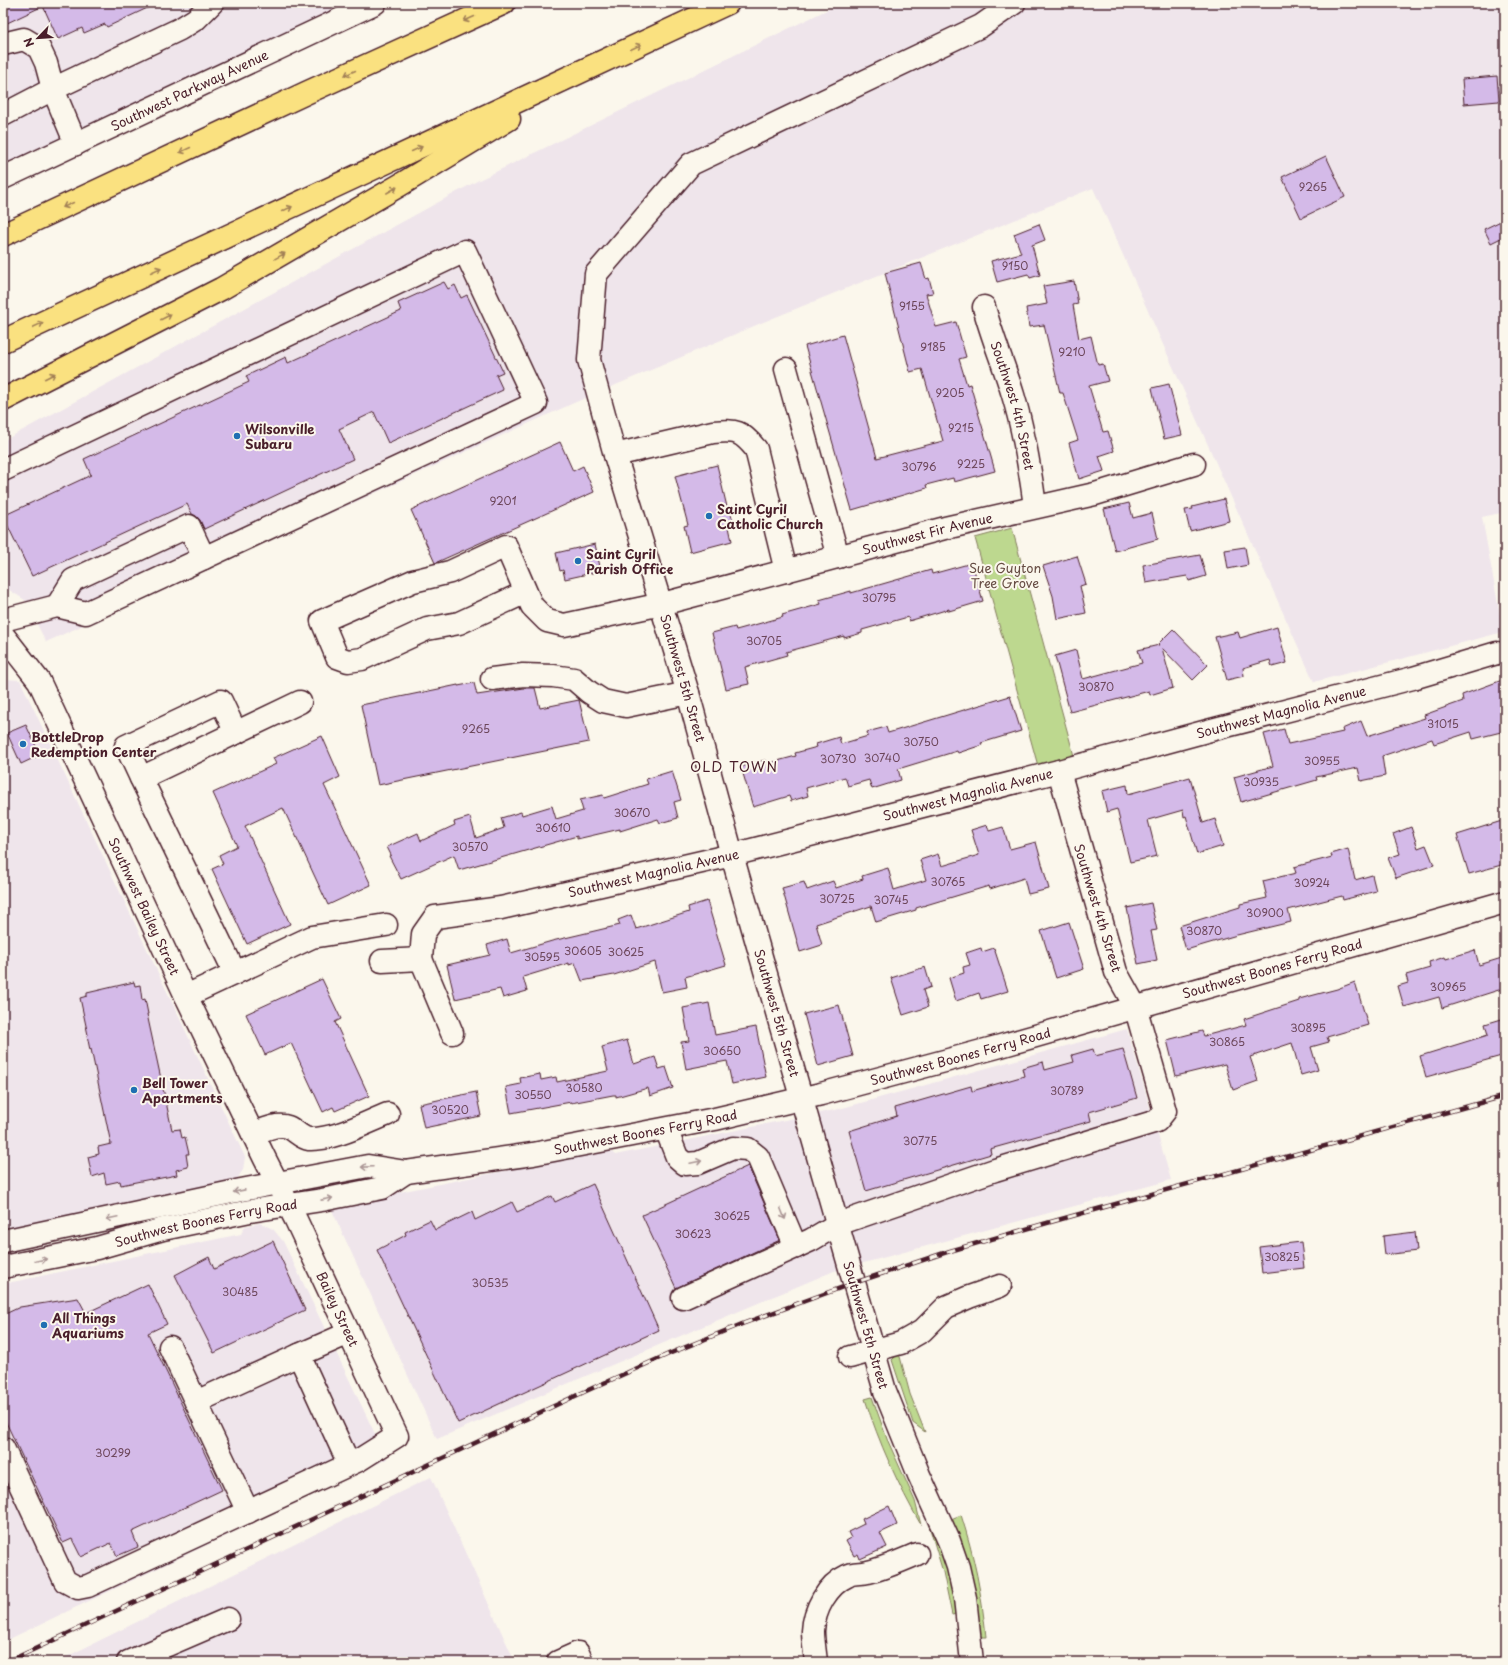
<svg xmlns="http://www.w3.org/2000/svg" width="1508" height="1665" font-family="'Playpen Sans',sans-serif">
<style>
.built{fill:#efe5eb}
.green{fill:#bdd88f;stroke:#847c5d}
.building{fill:#d4bae8;stroke:#4a1f2b}
.lines{fill:none;stroke-linecap:round;stroke-linejoin:round}
.minor-casing{stroke:#4a1f2b;stroke-width:25}
.highway-casing{stroke:#4a1f2b;stroke-width:25}
.minor{stroke:#fbf7ec;stroke-width:22}
.highway{stroke:#fae180;stroke-width:22}
.rail-casing{stroke:#4a1f2b;stroke-width:4.5}
.rail{stroke:#fbf7ec;stroke-width:3;stroke-dasharray:9;stroke-linecap:butt}
.oneway{stroke:#a28056}
.oneway2{stroke:#ab9695}
.poi-dot{fill:#1f6fb2;stroke:#fbf7ec;stroke-width:1.5}
.labels{text-anchor:middle;stroke-width:4;stroke-linejoin:round;paint-order:stroke}
.number-label{font-size:11px;fill:#6c465a}
.street-label{font-size:13px;fill:#4a1f2b;stroke:#fbf7ec}
.poi-label{font-size:13px;font-weight:bold;fill:#4a1f2b;stroke:#fbf7ec;text-anchor:start}
.park-label{font-size:13px;fill:#674d44;stroke:#fbf7ec}
.neighbourhood-label{font-size:14px;letter-spacing:1px;fill:#4a1f2b;stroke:#fbf7ec}
</style>
<rect width="100%" height="100%" fill="#fbf7ec"/>
<filter id="ink" filterUnits="userSpaceOnUse"><feTurbulence type="fractalNoise" baseFrequency=".025" numOctaves="2"/><feDisplacementMap in="SourceGraphic" scale="8" xChannelSelector="R" yChannelSelector="G"/><feConvolveMatrix kernelMatrix="1 2 1 2 8 2 1 2 1" color-interpolation-filters="sRGB"/></filter>
<g filter="url(#ink)">
<g class="built">
<polygon points="3,3 349,3 3,166"/>
<polygon points="841,3 1505,3 1505,512 1482,517 1503,632 1314,682 1093,188 761,323 576,402 46,642 25,600 3,586 3,441 477,181"/>
<polygon points="3,679 20,680 245,1157 243,1170 234,1183 3,1233"/>
<polygon points="1127,1029 1171,1180 834,1271 437,1439 330,1206 609,1150 615,1155 839,1109"/>
<polygon points="260,1223 273,1229 283,1241 387,1459 3,1642 3,1284 241,1234 245,1226"/>
<polygon points="431,1477 515,1662 56,1662"/>
</g>
<g class="green">
<polygon points="1012,528 1074,756 1038,766 975,538"/>
<polygon points="899,1353 910,1394 925,1432 913,1423 892,1360"/>
<path d="M872 1397 887 1439 915 1501 921 1525C898 1485 879 1443 865 1399Z"/>
<path d="M961 1515C974 1555 982 1595 986 1637H979L951 1519Z"/>
<path d="M927 1519C944 1547 950 1582 956 1614L952 1615 943 1572Z"/>
</g>
<g class="building">
<polygon points="3,3 158,3 107,27 105,24 84,33 82,28 58,39 43,6 3,25"/>
<polygon points="1497,76 1499,101 1464,104 1462,79"/>
<polygon points="1326,156 1345,197 1301,218 1282,177"/>
<polygon points="1505,219 1505,236 1491,243 1484,229"/>
<polygon points="1039,224 1045,240 1032,245 1040,275 1030,278 1028,274 997,282 991,261 1021,253 1014,234"/>
<polygon points="921,263 926,279 929,278 933,293 926,294 936,327 956,322 966,357 959,359 967,385 970,384 995,471 954,482 953,478 926,485 927,488 852,510 805,346 843,335 877,458 943,441 922,369 910,372 885,273"/>
<polygon points="1074,281 1078,304 1073,305 1079,339 1091,336 1098,365 1103,364 1108,381 1089,386 1103,432 1108,431 1114,451 1099,456 1104,471 1079,479 1069,443 1078,440 1063,393 1060,393 1044,325 1029,327 1026,308 1047,304 1043,286"/>
<polygon points="444,282 448,289 455,285 461,298 467,295 503,372 496,375 503,390 388,443 374,412 339,429 353,459 204,529 200,520 196,516 192,514 187,504 32,576 3,516 91,475 84,459 249,382 246,376 286,357 288,363 401,311 398,303"/>
<polygon points="1169,384 1182,435 1164,439 1152,388"/>
<polygon points="560,442 573,471 583,466 594,492 435,563 411,510"/>
<polygon points="717,465 727,507 729,506 734,525 729,527 732,541 690,552 684,526 688,525 675,476"/>
<polygon points="1224,499 1229,521 1190,531 1185,510 1193,509 1192,507"/>
<polygon points="1129,503 1133,518 1152,513 1158,539 1115,551 1104,509"/>
<polygon points="595,544 601,571 565,579 563,570 560,571 556,553"/>
<polygon points="1245,547 1248,565 1228,569 1225,550"/>
<polygon points="1200,555 1206,576 1189,581 1187,576 1146,583 1143,565"/>
<polygon points="1077,556 1086,584 1080,586 1086,613 1057,619 1053,596 1043,566"/>
<polygon points="972,563 983,601 949,611 949,609 909,621 908,617 862,630 862,633 844,638 844,636 786,652 787,655 745,667 749,684 726,689 712,633 735,627 736,630 783,617 782,615 821,604 819,600 851,591 851,593 931,570 932,574"/>
<polygon points="1277,627 1287,663 1272,667 1270,660 1243,668 1244,676 1227,680 1215,637 1238,632 1240,638"/>
<polygon points="1173,629 1208,665 1193,680 1162,648 1173,688 1150,695 1149,691 1070,712 1055,656 1076,650 1083,679 1142,663 1138,650 1159,645 1158,644"/>
<polygon points="1505,679 1505,731 1473,739 1471,732 1434,744 1432,739 1382,756 1385,776 1361,781 1358,768 1316,777 1317,780 1241,802 1234,777 1273,766 1264,734 1284,729 1288,744 1343,732 1342,729 1361,721 1367,736 1425,718 1424,715 1463,701 1462,695"/>
<polygon points="474,683 477,695 524,688 535,688 540,708 579,700 589,742 378,785 361,705 458,685 458,686"/>
<polygon points="1010,696 1021,731 981,743 982,745 958,753 957,751 898,769 901,780 872,789 869,780 848,786 845,777 806,788 808,796 791,801 789,796 753,807 741,767 765,760 766,764 796,756 795,753 817,747 816,744 839,737 841,744 868,736 867,732 886,727 888,733"/>
<polygon points="26,725 40,755 21,764 7,733"/>
<polygon points="322,736 340,777 324,785 371,885 328,905 283,808 245,826 290,924 247,944 212,869 223,864 219,855 237,846 213,793 276,764 273,758"/>
<polygon points="672,771 681,800 674,802 678,818 660,823 658,819 620,831 620,829 577,839 577,836 459,870 454,855 401,879 389,856 391,855 387,847 418,833 421,841 455,825 454,822 470,817 476,838 504,828 501,818 521,812 522,815 552,806 556,819 583,811 580,800 603,795 604,798 648,784 646,779"/>
<polygon points="1190,777 1203,823 1215,819 1223,846 1197,854 1186,816 1184,817 1183,810 1148,820 1157,856 1130,862 1117,809 1107,812 1102,791 1127,785 1128,794"/>
<polygon points="1505,820 1505,864 1469,874 1457,835"/>
<polygon points="987,825 989,831 1003,827 1010,849 1036,842 1049,889 1028,894 1024,878 990,889 989,886 916,908 916,910 876,922 871,906 816,924 822,945 800,952 782,888 804,882 807,890 833,881 836,888 863,879 862,876 888,868 894,890 926,880 920,860 938,854 942,866 979,855 971,830"/>
<polygon points="1411,827 1418,848 1426,845 1434,865 1396,878 1388,858 1400,854 1393,834"/>
<polygon points="1348,849 1355,880 1372,875 1376,891 1343,900 1342,896 1288,910 1291,922 1237,935 1186,950 1179,926 1240,907 1240,904 1267,898 1263,881 1296,873 1294,867 1332,857 1331,854"/>
<polygon points="707,901 726,965 685,977 687,987 662,992 655,962 614,975 582,981 575,963 569,965 569,963 523,977 527,991 503,998 500,989 455,999 447,965 490,955 487,945 507,939 511,953 552,941 620,925 618,920 631,915 636,929 689,912 688,907"/>
<polygon points="1151,903 1157,930 1151,931 1157,960 1138,964 1127,908"/>
<polygon points="1069,922 1084,969 1056,978 1041,931"/>
<polygon points="981,948 982,952 994,948 1008,991 981,999 979,993 956,1001 949,978 964,973 963,967 970,965 966,953"/>
<polygon points="1475,950 1479,965 1505,957 1505,988 1442,1008 1439,997 1404,1007 1398,986 1408,983 1406,975 1430,968 1429,962 1445,957 1446,959"/>
<polygon points="925,967 931,987 923,990 928,1007 903,1015 891,978"/>
<polygon points="322,979 341,1019 335,1022 369,1096 335,1111 333,1107 323,1112 291,1043 265,1055 246,1014"/>
<polygon points="134,982 135,986 140,985 142,1000 145,999 148,1014 147,1014 172,1130 180,1129 182,1138 185,1137 189,1154 186,1154 188,1167 176,1170 177,1175 151,1180 151,1179 121,1185 120,1181 106,1184 104,1173 92,1177 88,1157 99,1154 98,1147 111,1144 91,1049 90,1050 87,1035 88,1035 80,998 87,996 87,993"/>
<polygon points="1355,982 1368,1025 1327,1037 1329,1042 1311,1047 1318,1070 1301,1075 1292,1043 1250,1057 1258,1081 1233,1090 1225,1064 1176,1076 1167,1040 1202,1031 1204,1036 1246,1025 1244,1019 1299,1001 1299,999 1337,989"/>
<polygon points="709,1003 715,1035 756,1027 766,1077 732,1084 727,1061 686,1069 681,1042 689,1041 683,1008"/>
<polygon points="839,1005 853,1056 818,1066 804,1014"/>
<polygon points="1505,1018 1505,1055 1426,1077 1420,1056 1488,1035 1485,1024"/>
<polygon points="627,1040 634,1064 655,1057 659,1069 666,1067 673,1088 650,1096 648,1088 616,1097 616,1095 613,1095 571,1103 571,1102 511,1113 506,1087 521,1084 520,1078 540,1074 541,1080 556,1077 557,1082 608,1071 602,1047"/>
<polygon points="1093,1049 1095,1056 1123,1049 1137,1098 1089,1112 1091,1121 990,1149 991,1154 866,1191 849,1131 897,1116 895,1108 971,1086 972,1091 1024,1076 1022,1068 1043,1062 1045,1070 1074,1062 1072,1055"/>
<polygon points="476,1092 481,1116 424,1128 419,1104"/>
<polygon points="748,1166 780,1240 676,1288 642,1215"/>
<polygon points="593,1184 659,1330 458,1423 377,1250 406,1235 405,1232 430,1220 435,1230 472,1212 475,1220 512,1202 517,1212 552,1196 555,1202"/>
<polygon points="1415,1232 1417,1251 1385,1255 1383,1236"/>
<polygon points="273,1241 305,1310 214,1353 175,1275 209,1257 214,1269"/>
<polygon points="1301,1242 1304,1268 1262,1273 1259,1247"/>
<polygon points="148,1284 167,1324 148,1333 222,1490 132,1532 138,1547 117,1556 111,1543 81,1557 72,1539 63,1543 3,1416 3,1315 20,1307 78,1298 86,1313"/>
<polygon points="889,1506 897,1525 880,1533 887,1547 860,1559 858,1554 854,1556 846,1541 851,1538 848,1532 864,1524 862,1519"/>
</g>
<g class="lines">
<g class="minor-casing">
<g id="minor">
<polyline points="3,44 24,39 39,48 46,63 53,89 76,144"/>
<polyline points="3,115 53,89 180,29 196,19 212,3"/>
<path id="s1" d="M3 178 375 3"/>
<path id="s2" d="M984 307C992 337 1004 365 1013 395 1024 431 1030 469 1035 506"/>
<polyline points="786,369 838,557"/>
<path d="M615 455 713 432C737 430 741 431 756 449L786 571"/>
<polyline points="3,470 465,251 536,403 86,613 57,606 3,620"/>
<path id="s3" d="M526 592 459 623 427 629 362 659 348 661 337 657 322 621 413 581 450 572 506 546 532 606 547 621 564 625 662 604 945 528 1095 494 1194 464"/>
<polyline points="57,606 73,580 189,526 204,558"/>
<path id="s4" d="M3 635 39 681 186 996 265 1159 296 1220 397 1436 359 1460 88 1586 78 1588 65 1581 3 1448"/>
<polyline points="492,679 523,675 553,676 574,679 589,692 603,701 626,706 688,693"/>
<polyline points="141,778 126,746 221,701 236,733"/>
<path id="s5" d="M421 959 423 934 435 917 501 908 732 855 1059 771 1207 731 1413 678 1497 653"/>
<polyline points="382,961 421,959 452,1033"/>
<polyline points="235,973 141,778 300,702"/>
<polyline points="186,996 312,937 386,925"/>
<polyline points="666,1129 677,1157 685,1164 698,1163 733,1148 748,1149 758,1157 796,1247"/>
<path d="M253 1134C263 1130 277 1123 288 1127 295 1130 301 1138 309 1139 335 1140 365 1123 388 1114"/>
<path id="s6" d="M3 1241 241 1190 368 1166 406 1172 533 1154 715 1119 821 1094 997 1047 1505 902"/>
<path id="s7" d="M3 1267 97 1248 163 1229 250 1211 322 1200 382 1188 406 1172"/>
<polyline points="683,1298 811,1240 838,1224 995,1170 1157,1121 1165,1111 1135,1006 1116,972 1059,771"/>
<polyline points="349,1333 299,1355 349,1464"/>
<polyline points="170,1347 248,1512"/>
<polyline points="850,1357 901,1343 922,1331 946,1307 969,1297 1000,1286"/>
<polyline points="196,1402 299,1355"/>
<polyline points="128,1662 228,1619"/>
<polyline points="558,1662 578,1653 582,1662"/>
<path d="M816 1662C815 1652 813 1641 813 1631 814 1610 827 1585 847 1576 853 1572 861 1574 868 1572 885 1568 901 1561 917 1554"/>
<polyline points="972,1662 965,1598 958,1567 949,1541 919,1475 885,1391 732,855 688,693 615,455 589,360 596,274 691,164 981,26 1014,3"/>
</g>
</g>
<g class="highway-casing">
<g id="highway">
<polyline points="3,235 306,93 504,3"/>
<polyline points="3,341 728,3"/>
<polyline points="3,400 221,289 400,185 509,119"/>
</g>
</g>
<use href="#minor" class="minor"/>
<use href="#highway" class="highway"/>
<g class="rail-casing">
<polyline id="rail" points="7,1662 586,1391 671,1353 742,1324 854,1283 950,1251 1047,1223 1505,1096"/>
</g>
<use href="#rail" class="rail"/>
</g>
<defs><path id="oneway-shaft" d="M-6 0H5M1.5-3L5.5 0L1.5 3" fill="none" stroke-width="1.6" stroke-linecap="round" stroke-linejoin="round"/></defs>
<g class="oneway">
<use href="#oneway-shaft" transform="translate(469 19) rotate(156)"/>
<use href="#oneway-shaft" transform="translate(636 47) rotate(-25)"/>
<use href="#oneway-shaft" transform="translate(350 73) rotate(155)"/>
<use href="#oneway-shaft" transform="translate(417 149) rotate(-25)"/>
<use href="#oneway-shaft" transform="translate(185 150) rotate(155)"/>
<use href="#oneway-shaft" transform="translate(392 190) rotate(-30)"/>
<use href="#oneway-shaft" transform="translate(68 205) rotate(155)"/>
<use href="#oneway-shaft" transform="translate(287 209) rotate(-25)"/>
<use href="#oneway-shaft" transform="translate(280 256) rotate(-29)"/>
<use href="#oneway-shaft" transform="translate(156 270) rotate(-25)"/>
<use href="#oneway-shaft" transform="translate(166 317) rotate(-27)"/>
<use href="#oneway-shaft" transform="translate(38 325) rotate(-25)"/>
<use href="#oneway-shaft" transform="translate(50 376) rotate(-27)"/>
</g>
<g class="oneway2">
<use href="#oneway-shaft" transform="translate(696 1162) rotate(-12)"/>
<use href="#oneway-shaft" transform="translate(367 1167) rotate(178)"/>
<use href="#oneway-shaft" transform="translate(239 1191) rotate(169)"/>
<use href="#oneway-shaft" transform="translate(327 1199) rotate(-11)"/>
<use href="#oneway-shaft" transform="translate(783 1214) rotate(68)"/>
<use href="#oneway-shaft" transform="translate(112 1218) rotate(168)"/>
<use href="#oneway-shaft" transform="translate(41 1260) rotate(-12)"/>
</g>
</g>
<g class="poi-dot">
<circle cx="237" cy="436" r="4"/>
<circle cx="709" cy="516" r="4"/>
<circle cx="578" cy="561" r="4"/>
<circle cx="23" cy="744" r="4"/>
<circle cx="134" cy="1090" r="4"/>
<circle cx="44" cy="1325" r="4"/>
</g>
<g class="labels">
<g class="number-label">
<text x="1313" y="191">9265</text>
<text x="1015" y="270">9150</text>
<text x="912" y="310">9155</text>
<text x="933" y="351">9185</text>
<text x="1072" y="356">9210</text>
<text x="950" y="397">9205</text>
<text x="961" y="432">9215</text>
<text x="971" y="468">9225</text>
<text x="919" y="471">30796</text>
<text x="503" y="505">9201</text>
<text x="879" y="602">30795</text>
<text x="764" y="645">30705</text>
<text x="1096" y="691">30870</text>
<text x="1443" y="728">31015</text>
<text x="476" y="733">9265</text>
<text x="921" y="746">30750</text>
<text x="882" y="762">30740</text>
<text x="838" y="763">30730</text>
<text x="1322" y="765">30955</text>
<text x="1261" y="786">30935</text>
<text x="632" y="817">30670</text>
<text x="553" y="832">30610</text>
<text x="470" y="851">30570</text>
<text x="948" y="886">30765</text>
<text x="1312" y="887">30924</text>
<text x="837" y="903">30725</text>
<text x="891" y="904">30745</text>
<text x="1265" y="917">30900</text>
<text x="1204" y="935">30870</text>
<text x="583" y="955">30605</text>
<text x="626" y="956">30625</text>
<text x="542" y="961">30595</text>
<text x="1448" y="991">30965</text>
<text x="1308" y="1032">30895</text>
<text x="1227" y="1046">30865</text>
<text x="722" y="1055">30650</text>
<text x="584" y="1092">30580</text>
<text x="1067" y="1095">30789</text>
<text x="533" y="1099">30550</text>
<text x="450" y="1114">30520</text>
<text x="920" y="1145">30775</text>
<text x="732" y="1220">30625</text>
<text x="693" y="1238">30623</text>
<text x="1282" y="1261">30825</text>
<text x="490" y="1287">30535</text>
<text x="240" y="1296">30485</text>
<text x="113" y="1457">30299</text>
</g>
<g class="street-label">
<text dy="5" stroke="none"><textPath href="#s1" startOffset="206">Southwest Parkway Avenue</textPath></text>
<text dy="5" stroke="none"><textPath href="#s2" startOffset="103">Southwest 4th Street</textPath></text>
<text dy="5" stroke="none"><textPath href="#s3" startOffset="921">Southwest Fir Avenue</textPath></text>
<text transform="translate(683 678) rotate(74)" y="5">Southwest 5th Street</text>
<text dy="5" stroke="none"><textPath href="#s5" startOffset="917">Southwest Magnolia Avenue</textPath></text>
<text dy="5" stroke="none"><textPath href="#s5" startOffset="593">Southwest Magnolia Avenue</textPath></text>
<text dy="5" stroke="none"><textPath href="#s5" startOffset="269">Southwest Magnolia Avenue</textPath></text>
<text dy="5" stroke="none"><textPath href="#s4" startOffset="307">Southwest Bailey Street</textPath></text>
<text transform="translate(1098 908) rotate(73)" y="5">Southwest 4th Street</text>
<text dy="5" stroke="none"><textPath href="#s6" startOffset="1302">Southwest Boones Ferry Road</textPath></text>
<text transform="translate(777 1013) rotate(74)" y="5">Southwest 5th Street</text>
<text dy="5" stroke="none"><textPath href="#s6" startOffset="978">Southwest Boones Ferry Road</textPath></text>
<text dy="5" stroke="none"><textPath href="#s6" startOffset="654">Southwest Boones Ferry Road</textPath></text>
<text dy="5" stroke="none"><textPath href="#s7" startOffset="208">Southwest Boones Ferry Road</textPath></text>
<text dy="5" stroke="none"><textPath href="#s4" startOffset="754">Bailey Street</textPath></text>
<text transform="translate(866 1325) rotate(74)" y="5">Southwest 5th Street</text>
</g>
<g class="poi-label">
<text x="245" y="434">Wilsonville<tspan x="245" dy="15">Subaru</tspan></text>
<text x="717" y="514">Saint Cyril<tspan x="717" dy="15">Catholic Church</tspan></text>
<text x="586" y="559">Saint Cyril<tspan x="586" dy="15">Parish Office</tspan></text>
<text x="31" y="742">BottleDrop<tspan x="31" dy="15">Redemption Center</tspan></text>
<text x="142" y="1088">Bell Tower<tspan x="142" dy="15">Apartments</tspan></text>
<text x="52" y="1323">All Things<tspan x="52" dy="15">Aquariums</tspan></text>
</g>
<g class="park-label">
<text x="1005" y="573">Sue Guyton<tspan x="1005" dy="15">Tree Grove</tspan></text>
</g>
<g class="neighbourhood-label">
<text x="734" y="772">OLD TOWN</text>
</g>
</g>
<rect width="1508" height="1665" fill="none" stroke="#fbf7ec" stroke-width="16"/>
<rect x="8" y="8" width="1492" height="1649" fill="none" stroke="#4a1f2b" stroke-width="1.5" filter="url(#ink)"/>
<g transform="translate(38 38) rotate(245)" stroke="#fbf7ec" stroke-width="3" paint-order="stroke">
<path d="M0-3L7 15L0 10L-7 15Z" fill="#4a1f2b"/>
<text y="-6" font-size="11" font-weight="bold" text-anchor="middle" fill="#4a1f2b">N</text>
</g>
</svg>
